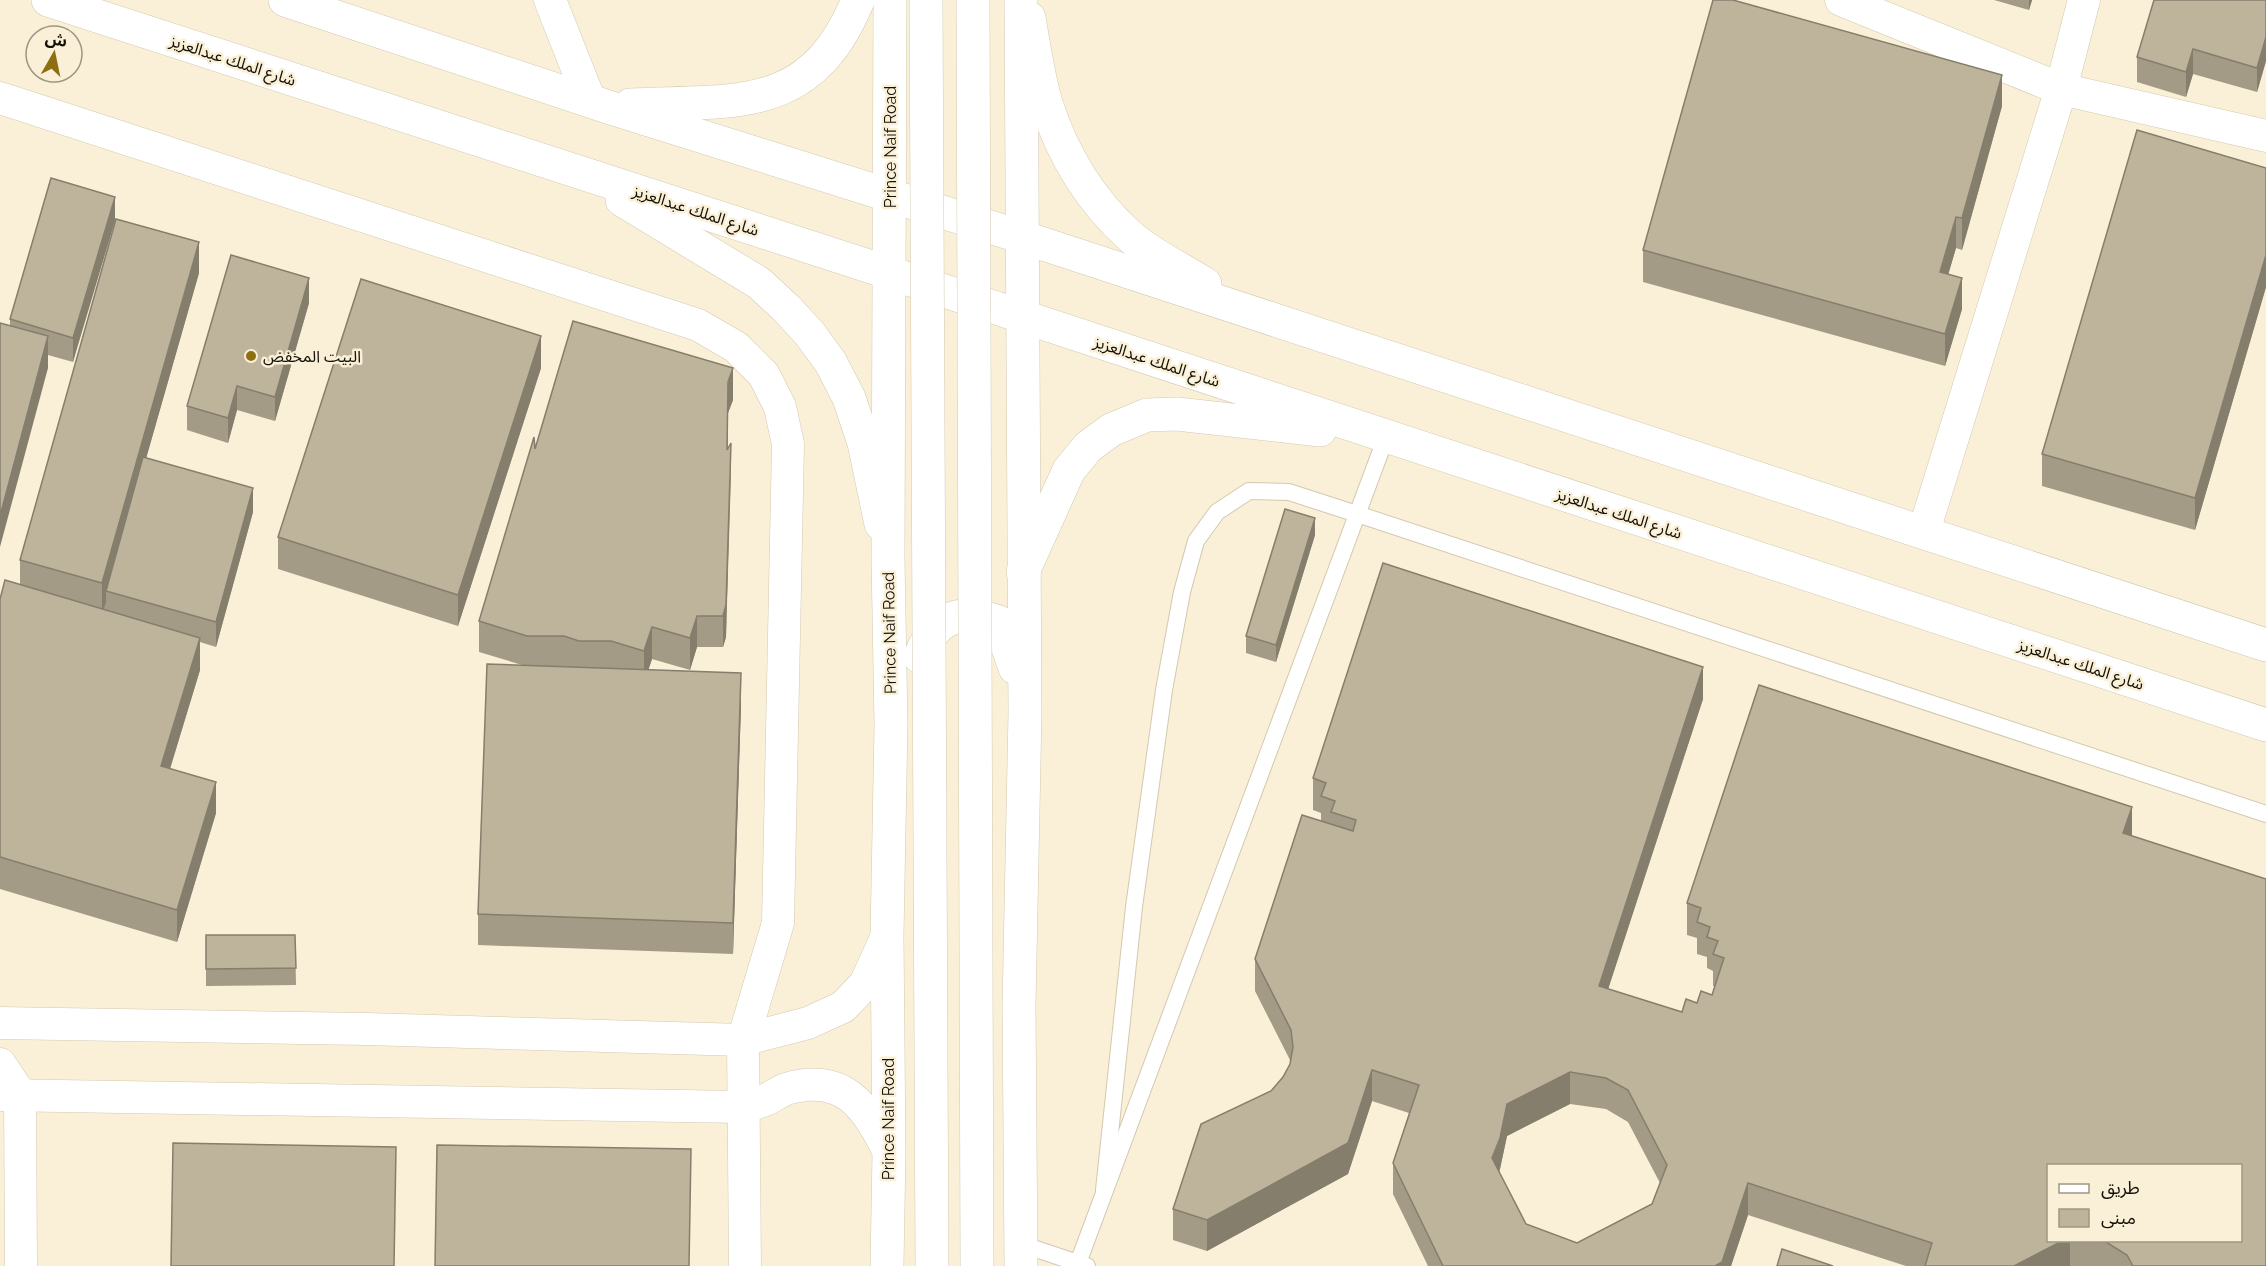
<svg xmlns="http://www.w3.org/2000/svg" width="2266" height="1266" font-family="Raleway,'Noto Sans Arabic',sans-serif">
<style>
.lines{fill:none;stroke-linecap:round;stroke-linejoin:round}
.service-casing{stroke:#d3c9b0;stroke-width:18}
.minor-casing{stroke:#d3c9b0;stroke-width:33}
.tertiary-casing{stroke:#d3c9b0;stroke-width:34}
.primary-casing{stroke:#d3c9b0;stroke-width:34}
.service{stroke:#fff;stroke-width:16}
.minor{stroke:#fff;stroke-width:32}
.tertiary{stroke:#fff;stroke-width:33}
.primary{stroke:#fff;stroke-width:33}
.primary-bridge-casing{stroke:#d3c9b0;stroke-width:34;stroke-linecap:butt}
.primary-bridge{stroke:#fff;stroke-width:33}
.wall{fill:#a39b86;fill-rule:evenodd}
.shaded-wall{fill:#857e6d}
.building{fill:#beb49c;stroke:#857e6d;stroke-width:1.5;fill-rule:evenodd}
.poi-dot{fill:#8d6f12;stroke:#faf0d7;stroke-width:2}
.labels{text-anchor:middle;stroke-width:5;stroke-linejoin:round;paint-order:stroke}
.street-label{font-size:16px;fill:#131007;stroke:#faf0d7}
.poi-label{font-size:16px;fill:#131007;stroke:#faf0d7;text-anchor:start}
</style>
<rect width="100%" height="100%" fill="#faf0d7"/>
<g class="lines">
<g class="service-casing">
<g id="service">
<polyline points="1104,1190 1134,907 1164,690 1182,592 1196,541 1217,512 1249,491 1289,492 1357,514 2266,814"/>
<polyline points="1021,1244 1087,1266"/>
<polyline points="1078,1263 1386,437"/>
</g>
</g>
<g class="minor-casing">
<g id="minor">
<polyline points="550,0 590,101"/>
<polyline points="1841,0 2061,89 2266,136"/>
<polyline points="0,98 698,325 736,347 764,375 780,407 788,444 778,923 743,1040 745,1266"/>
<polyline points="1924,531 2061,89 2084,0"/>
<polyline points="0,1023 366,1029 743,1040 808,1023 843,1007 865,984 887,936"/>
<polyline points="0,1064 20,1094 21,1266"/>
<path d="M0 1095 743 1107C750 1105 758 1103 765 1100 772 1097 779 1092 786 1089 844 1072 866 1106 889 1152"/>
</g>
</g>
<g class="tertiary-casing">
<g id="tertiary">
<polyline points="48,0 890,273 2266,725"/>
<polyline points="285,0 608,107 1022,237 2266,645"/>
<path d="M1029 18C1034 46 1038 76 1046 103 1062 154 1091 202 1131 237 1150 254 1183 270 1205 284"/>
<path d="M630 105C736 100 811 115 858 0"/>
<polyline points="622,200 759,283 786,308 810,334 831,363 849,398 864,443 881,524"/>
<polyline points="1023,572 1069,470 1088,447 1111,430 1147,415 1177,414 1320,430"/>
</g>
</g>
<g class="primary-casing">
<g id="primary">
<path d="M920 657C935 616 960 608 999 622L1015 668"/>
<polyline points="887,1266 889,1152 887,936 891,725 888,558 890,0"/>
<polyline points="1021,1266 1019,1006 1025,713 1021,0"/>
</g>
</g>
<use href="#service" class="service"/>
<use href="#minor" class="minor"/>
<use href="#tertiary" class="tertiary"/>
<use href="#primary" class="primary"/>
<g class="primary-bridge-casing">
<g id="primary-bridge">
<polyline points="926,0 932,1266"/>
<polyline points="973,0 977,1266"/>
</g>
</g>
<use href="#primary-bridge" class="primary-bridge"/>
</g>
<g class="wall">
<polygon points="1994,0 2032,0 2029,10"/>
<polygon points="2266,0 2266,61 2257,92 2193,74 2186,97 2137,82 2137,57"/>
<polygon points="2002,106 1962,250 1956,248 1948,274 1962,309 1945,366 1643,282 1643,250"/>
<polygon points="2266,168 2266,287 2195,530 2042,486 2042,454"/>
<polygon points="115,197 73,362 48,355 48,368 10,326 10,319"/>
<polygon points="199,273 146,458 253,512 216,647 200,642 200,670 170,769 216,813 177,942 0,889 0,599 20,585 20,560"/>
<polygon points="309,303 275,421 237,410 228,443 187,430 187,406"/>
<polygon points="541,368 458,626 278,569 278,537"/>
<polygon points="733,400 728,413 728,449 731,475 726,637 723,647 697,647 690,670 652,659 648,670 741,705 733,954 478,945 478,914 522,665 479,652 479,621 535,449"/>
<polygon points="1315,535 1276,662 1246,653 1246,636"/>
<path d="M1703 699 1608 989 1682 1012 1712 995 1715 986H1713V971L1707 968V957L1697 954V938L1687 935V903L2132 836 2266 1266H1906L1748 1215 1731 1266H1428L1393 1194V1163L1409 1113 1372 1101 1348 1174 1207 1251 1173 1240V1209L1283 1077 1290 1064V1060L1255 991V959L1321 821V813L1313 810V778ZM1570 1104 1606 1109 1628 1122 1660 1183 1652 1204 1577 1243 1526 1224 1499 1173 1507 1136ZM2049 1166 2241 1240H2049Z"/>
<polygon points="206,935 295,935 296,985 206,986"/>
</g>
<g class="shaded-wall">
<polygon points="2029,0 2032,0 2029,10"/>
<polygon points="2266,37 2266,61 2257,92 2257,68"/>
<polygon points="2193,49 2193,74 2186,97 2186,72"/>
<polygon points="2002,75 2002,106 1962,250 1962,218"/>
<polygon points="115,197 115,221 73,362 73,338"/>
<polygon points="1956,217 1956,248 1940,303 1940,272"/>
<polygon points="199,242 199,273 108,592 106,591 106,602 102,615 102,583"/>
<polygon points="2266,255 2266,287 2195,530 2195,498"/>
<polygon points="309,278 309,303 275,421 275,397"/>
<polygon points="1962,278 1962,309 1945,366 1945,334"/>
<polygon points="48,336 48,368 0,547 0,516"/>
<polygon points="541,336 541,368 458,626 458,595"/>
<polygon points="733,368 733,400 728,413 728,382"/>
<polygon points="237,386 237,410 228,443 228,418"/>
<polygon points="731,443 726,637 723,647 723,616"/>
<polygon points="253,488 253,512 216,647 216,622"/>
<polygon points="1315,518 1315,535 1276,662 1276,645"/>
<polygon points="697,616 697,647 690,670 690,638"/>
<polygon points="652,627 652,659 644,683 644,651"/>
<polygon points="200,638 200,670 161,798 161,766"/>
<polygon points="1703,667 1703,699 1599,1017 1599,986"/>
<polygon points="741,673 741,705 733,954 733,923"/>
<polygon points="216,782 216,813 177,942 177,910"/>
<polygon points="2132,807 2132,838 2123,833"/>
<polygon points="1372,1070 1372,1101 1348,1174 1207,1251 1207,1220"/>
<polygon points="1570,1072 1570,1104 1507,1136 1500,1169 1492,1190 1492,1158 1507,1104"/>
<polygon points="1748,1183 1748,1215 1731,1266 1715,1266"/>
<polygon points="2064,1240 2070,1240 2070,1266 2014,1266"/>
</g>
<g class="building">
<polygon points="1713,0 1733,0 2002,75 1962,218 1956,217 1940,272 1962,278 1945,334 1643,250"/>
<polygon points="2154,0 2266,0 2266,37 2257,68 2193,49 2186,72 2137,57"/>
<polygon points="2137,130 2266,168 2266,255 2195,498 2042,454"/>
<polygon points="51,178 115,197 73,338 10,319"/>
<polygon points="116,219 199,242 102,583 20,560"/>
<polygon points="231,255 309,278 275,397 237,386 228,418 187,406"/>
<polygon points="361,279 541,336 458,595 278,537"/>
<polygon points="573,321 733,368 728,382 727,450 731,443 726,605 723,616 697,616 690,638 652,627 644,651 611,641 579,641 564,636 527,636 479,621 534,437 535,449"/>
<polygon points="0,323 48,336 0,516"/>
<polygon points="143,457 253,488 216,622 106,591"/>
<polygon points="1285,509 1315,518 1276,645 1246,636"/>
<path d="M1383 563 1703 667 1599 986 1682 1012 1686 999 1697 1003 1701 991 1712 995 1724 958 1713 954 1718 941 1707 937 1710 927 1697 922 1701 908 1687 903 1759 685 2132 807 2123 833 2266 879V1266H2133L2127 1255 2106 1242 2092 1240H2241V1166H2049V1240H2064L2014 1266H1925L1932 1243 1748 1183 1722 1262 1715 1266H1443L1393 1163 1419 1085 1372 1070 1348 1143 1207 1220 1173 1209 1201 1124 1271 1091 1283 1077 1290 1064 1293 1047 1291 1030 1255 959 1302 815 1353 831 1356 820 1331 812 1335 801 1321 796 1326 783 1313 778ZM1570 1072 1606 1078 1628 1090 1667 1165 1652 1204 1577 1243 1526 1224 1492 1158 1500 1138 1507 1104Z"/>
<polygon points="5,580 200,638 161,766 216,782 177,910 0,857 0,599"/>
<polygon points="487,664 741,673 733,923 478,914"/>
<polygon points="206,935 295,935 296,968 206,969"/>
<polygon points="173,1143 396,1147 394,1266 171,1266"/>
<polygon points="437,1145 691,1149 689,1266 435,1266"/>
<polygon points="1782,1249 1833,1266 1777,1266"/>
</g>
<circle class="poi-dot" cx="251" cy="356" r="6"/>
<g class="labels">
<g class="street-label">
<text transform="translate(233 60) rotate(18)" y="6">شارع الملك عبدالعزيز</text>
<text transform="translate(890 147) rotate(-90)" y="6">Prince Naif Road</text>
<text transform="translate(696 210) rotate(18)" y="6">شارع الملك عبدالعزيز</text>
<text transform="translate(1157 361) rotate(18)" y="6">شارع الملك عبدالعزيز</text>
<text transform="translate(1619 513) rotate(18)" y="6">شارع الملك عبدالعزيز</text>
<text transform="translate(889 633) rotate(-91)" y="6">Prince Naif Road</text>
<text transform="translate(2081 664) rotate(18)" y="6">شارع الملك عبدالعزيز</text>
<text transform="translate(888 1119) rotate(-90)" y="6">Prince Naif Road</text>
</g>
<g class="poi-label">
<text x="263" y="362">البيت المخفض</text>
</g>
</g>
<rect x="2047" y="1164" width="195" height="78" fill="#faf0d7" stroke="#9e9684" stroke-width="1.5"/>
<rect x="2059" y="1184" width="30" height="9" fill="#ffffff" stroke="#9e9684" stroke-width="1.5"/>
<text x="2101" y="1194" font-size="18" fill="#131007">طريق</text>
<rect x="2059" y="1209" width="30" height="18" fill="#beb49c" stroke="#9e9684" stroke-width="1.5"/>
<text x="2101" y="1224" font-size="18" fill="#131007">مبنى</text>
<g transform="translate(54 54) rotate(9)"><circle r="28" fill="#faf0d7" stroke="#9e9684" stroke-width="1.5"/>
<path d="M0-4.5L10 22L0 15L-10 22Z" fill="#8d6f12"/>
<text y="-9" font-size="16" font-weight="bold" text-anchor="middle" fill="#131007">ش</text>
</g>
</svg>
